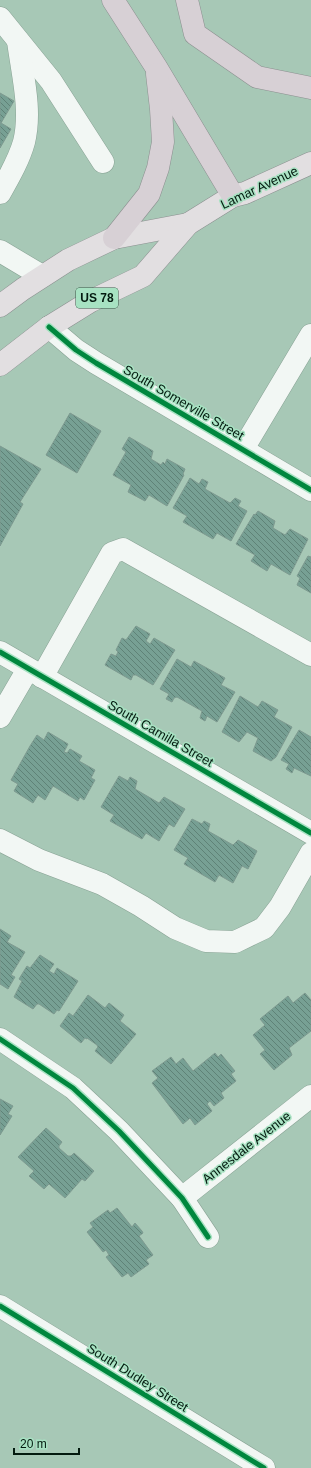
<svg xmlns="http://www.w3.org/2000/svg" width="311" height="1468" font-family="Helvetica,sans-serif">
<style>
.building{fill:url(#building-back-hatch);stroke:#7e9a90}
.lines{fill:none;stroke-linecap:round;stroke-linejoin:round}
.minor-casing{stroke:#88a294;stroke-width:23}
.major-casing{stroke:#8c9090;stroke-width:23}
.highway-casing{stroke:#8c9090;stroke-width:23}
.minor{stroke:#f2f7f4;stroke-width:22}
.major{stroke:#e2dfe1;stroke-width:22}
.highway{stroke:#d7d0d5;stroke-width:22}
.cycleway-casing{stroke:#a7e2c2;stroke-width:8}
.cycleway{stroke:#00873e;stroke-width:5}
.labels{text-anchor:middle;stroke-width:3;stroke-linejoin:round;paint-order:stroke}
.shield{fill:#a7e2c2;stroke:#345645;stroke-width:1}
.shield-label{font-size:12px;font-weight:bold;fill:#031a0f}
.street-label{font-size:13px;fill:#031a0f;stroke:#a7e2c2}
</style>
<defs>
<pattern id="building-back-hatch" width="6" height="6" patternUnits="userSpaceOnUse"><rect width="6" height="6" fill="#77a094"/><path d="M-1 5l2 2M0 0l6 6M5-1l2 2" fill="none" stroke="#5f8277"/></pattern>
</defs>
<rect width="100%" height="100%" fill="#a7c8b6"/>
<g class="building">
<polygon points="0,93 14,101 1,123 11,129 0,148"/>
<polygon points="70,413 101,431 77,473 46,455"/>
<polygon points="129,437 153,451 151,459 161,465 163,462 165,464 167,459 185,469 183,474 184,475 167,506 149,495 145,501 128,492 131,485 113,475 126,452 122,449"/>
<polygon points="0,446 41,469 20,502 23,504 0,546"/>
<polygon points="190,478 199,484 202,479 208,482 205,489 230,503 235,498 241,501 238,506 247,511 231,541 217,533 213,539 183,522 187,516 173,508"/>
<polygon points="258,511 275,521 273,528 285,535 290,529 308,539 290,575 271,564 267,571 251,561 255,555 236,544 254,514 255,515"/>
<polygon points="308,556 311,557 311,593 297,585 300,578 297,576"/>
<polygon points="136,626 150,634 146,641 150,644 154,638 175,650 153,685 136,675 133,675 131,680 105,665 111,654 116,656 118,652 116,650 122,638 126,640"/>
<polygon points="177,659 191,667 194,661 225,678 221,685 235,692 217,722 207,716 205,721 200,718 202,711 177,697 174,698 172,702 166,699 169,694 160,689"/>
<polygon points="240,696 258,707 262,701 278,710 274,717 292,727 276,757 271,761 253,751 258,738 247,732 239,742 222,732"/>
<polygon points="299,730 311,737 311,776 294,768 292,773 286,769 289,764 281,760"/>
<polygon points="48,732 68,744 64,752 67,753 70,749 82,756 79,761 95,770 91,778 95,780 84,800 80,797 78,801 53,786 45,800 38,795 33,803 14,791 18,784 11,780 30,746 37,735 44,740"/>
<polygon points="119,776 128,781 130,777 137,781 135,789 159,803 164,797 185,809 174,827 169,824 159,841 146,833 142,839 110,821 114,815 101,807"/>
<polygon points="192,819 202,824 204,821 210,824 208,831 233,845 238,840 257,851 248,869 242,866 233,883 219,875 215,882 184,864 188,858 174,850"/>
<polygon points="0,929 11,936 7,942 25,952 11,975 15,977 8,989 0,984"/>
<polygon points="40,955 54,964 49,971 54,974 57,968 78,981 59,1011 57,1010 54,1014 39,1004 37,1004 33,1009 14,997 22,981 19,979 27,966 30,968"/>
<polygon points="305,993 311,1000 311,1031 289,1048 292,1055 274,1070 260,1054 265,1050 253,1035 265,1025 260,1019 288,996 293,1003"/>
<polygon points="88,995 105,1008 109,1003 124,1015 120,1021 136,1034 111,1064 95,1051 98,1047 97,1045 87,1038 87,1039 85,1038 81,1043 60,1026 69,1013 73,1016"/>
<polygon points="215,1053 218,1057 221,1054 235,1071 231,1074 236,1081 221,1093 224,1098 214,1106 210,1101 207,1104 212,1111 195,1125 190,1118 183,1124 152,1083 158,1078 152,1071 171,1057 176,1064 183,1058 193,1071"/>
<polygon points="0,1099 13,1106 8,1114 12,1116 0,1135"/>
<polygon points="46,1128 62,1142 59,1146 59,1148 68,1156 71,1156 74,1153 94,1171 85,1181 82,1179 65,1198 49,1184 44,1189 29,1176 34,1171 18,1157"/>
<polygon points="117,1208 132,1227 135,1223 142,1231 143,1233 139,1236 153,1255 146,1260 149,1264 131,1277 128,1273 122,1277 106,1257 109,1255 106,1250 103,1252 87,1232 93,1227 90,1223 108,1210 110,1213"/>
</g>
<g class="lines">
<g class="minor-casing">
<g id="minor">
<polyline points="0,18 51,81 103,162"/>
<path d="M0 193C9 177 19 160 24 142 32 110 22 73 18 41"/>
<polyline points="0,251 42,276"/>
<polyline points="49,327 76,350 96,363 311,490"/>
<polyline points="243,449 311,335"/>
<polyline points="0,652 311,833"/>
<polyline points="42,677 112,553 123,549 311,655"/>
<polyline points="0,717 28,669"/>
<polyline points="0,840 39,860 102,884 141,906 175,928 206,941 235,942 264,928 280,907 311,853"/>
<polyline points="0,1039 73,1088 119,1131 182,1198 208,1237"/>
<polyline points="182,1198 311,1096"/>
<polyline points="0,1306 264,1468"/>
</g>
</g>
<g class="major-casing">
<g id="major">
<polyline points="0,306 23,289 68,260 114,238 188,224"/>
<polyline points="0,365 49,327 91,301 143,276 188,224 233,196 245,193 311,163"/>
</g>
</g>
<g class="highway-casing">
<g id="highway">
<polyline points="113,0 156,67 233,196"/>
<polyline points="187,0 195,34 257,77 311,88"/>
<polyline points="114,238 149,194 158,168 163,142 161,109 157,74"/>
</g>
</g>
<use href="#minor" class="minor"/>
<use href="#major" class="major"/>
<use href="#highway" class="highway"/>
<g class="cycleway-casing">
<g id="cycleway">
<polyline points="49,327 76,350 96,363 311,490"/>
<polyline points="0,652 311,833"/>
<polyline points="0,1039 73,1088 119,1131 182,1198 208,1237"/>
<polyline points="0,1306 264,1468"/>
</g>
</g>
<use href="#cycleway" class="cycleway"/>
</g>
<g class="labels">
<rect class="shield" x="76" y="288" width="42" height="20" rx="3"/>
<g class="shield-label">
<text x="97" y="302">US 78</text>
</g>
<g class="street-label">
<text transform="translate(259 187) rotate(-25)" y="5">Lamar Avenue</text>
<text transform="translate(184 402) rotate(30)" y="5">South Somerville Street</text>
<text transform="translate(161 733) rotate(30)" y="5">South Camilla Street</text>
<text transform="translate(246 1147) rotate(-38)" y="5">Annesdale Avenue</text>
<text transform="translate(138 1377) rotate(32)" y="5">South Dudley Street</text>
</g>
</g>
<path d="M14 1448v6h65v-6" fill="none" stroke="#031a0f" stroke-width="2"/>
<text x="20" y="1448" font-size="12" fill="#031a0f" stroke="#a7e2c2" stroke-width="3" paint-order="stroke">20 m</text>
</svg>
